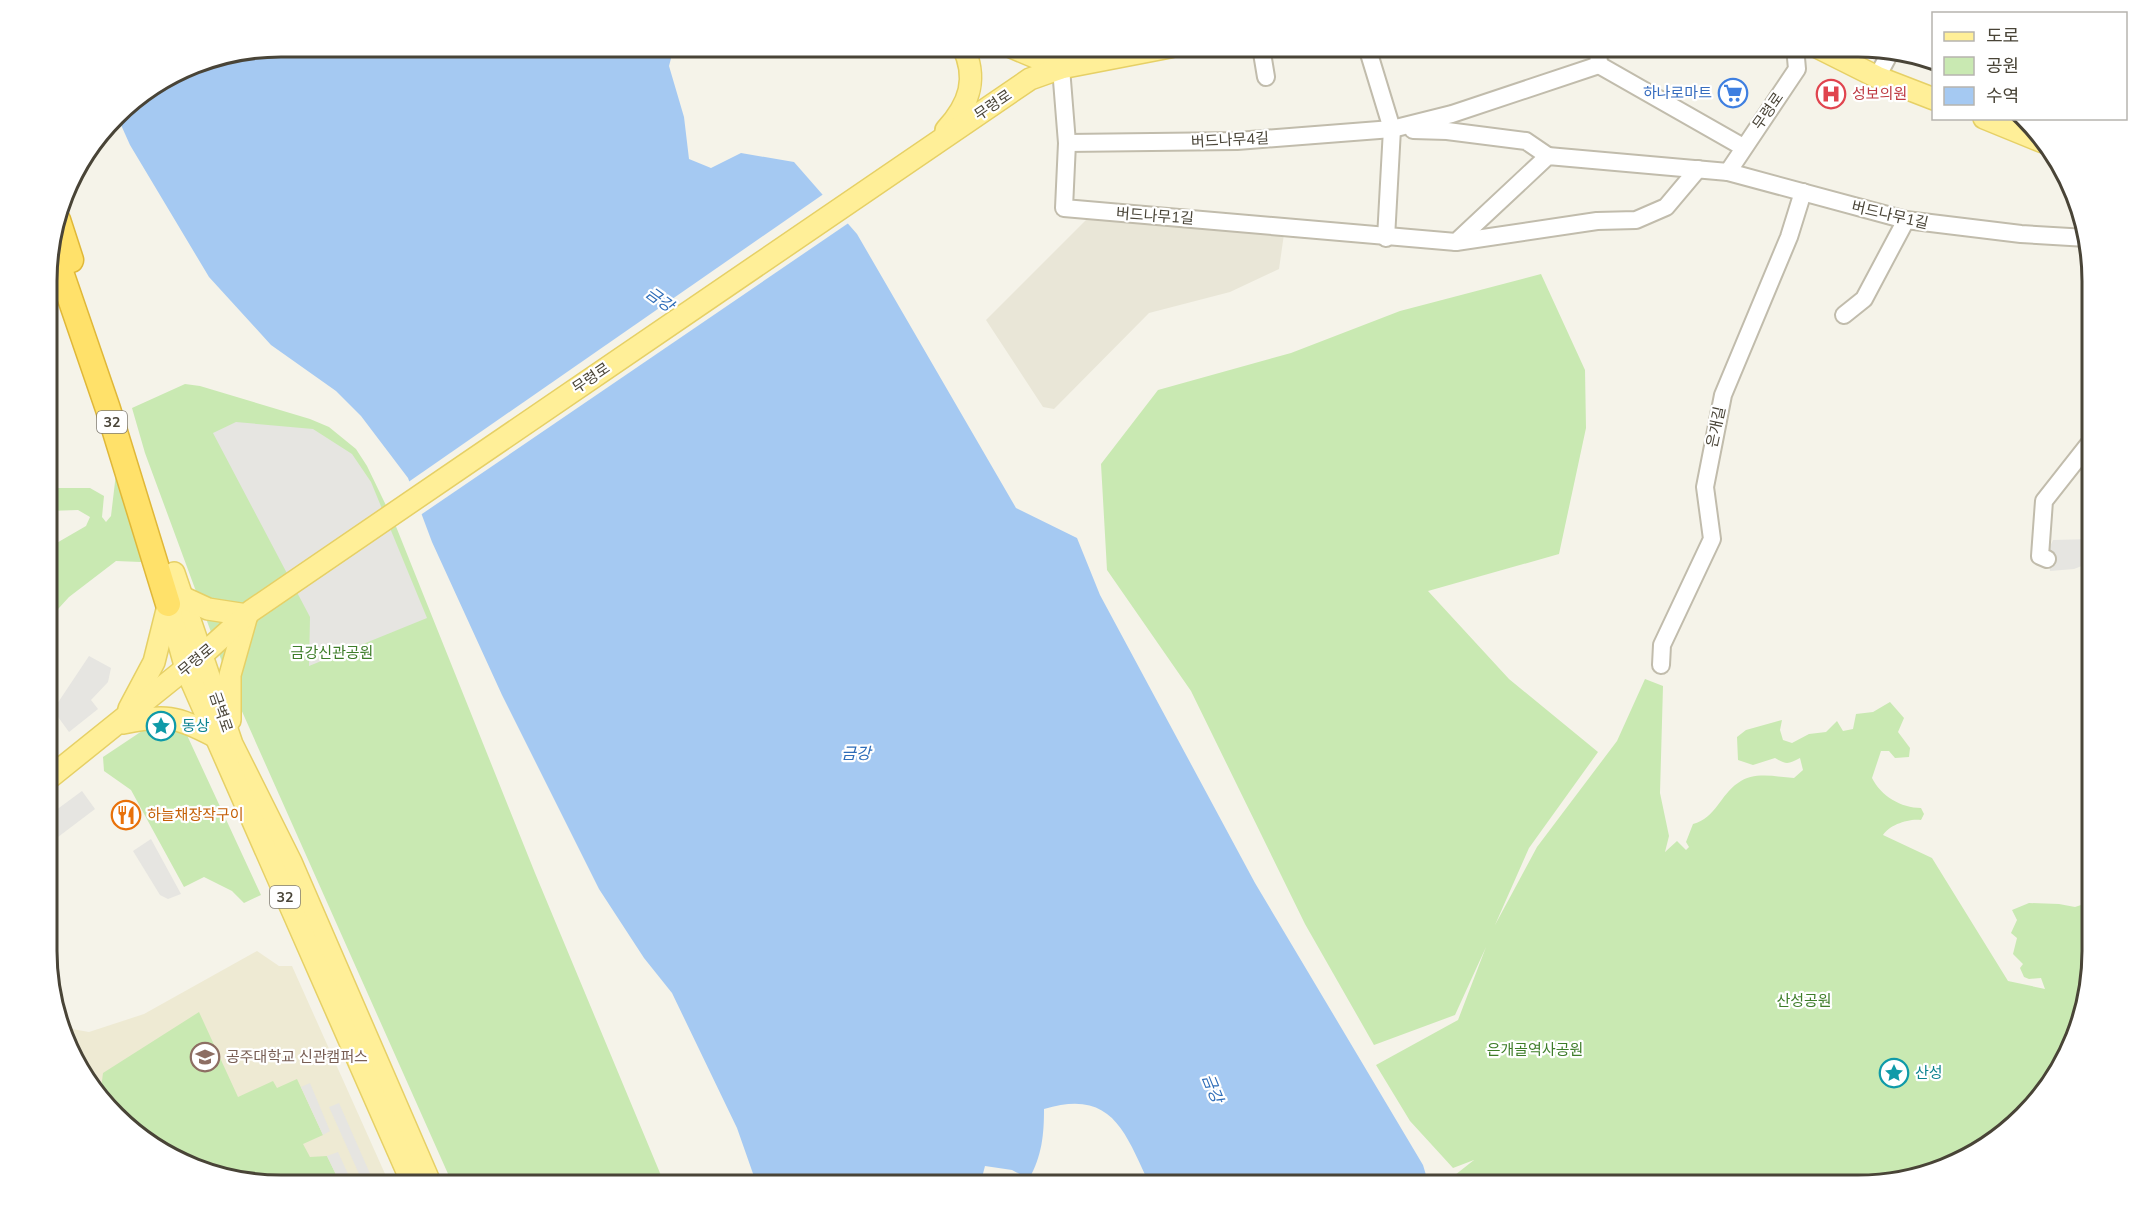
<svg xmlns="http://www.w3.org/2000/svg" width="2139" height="1232" font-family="Mulish,'Noto Sans KR',sans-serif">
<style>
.residential{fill:#e9e6d7}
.education{fill:#eeead3}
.green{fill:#c9e9b2}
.parking{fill:#e6e5e1}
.water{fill:#a5c9f2}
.pier{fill:#f5f3e9}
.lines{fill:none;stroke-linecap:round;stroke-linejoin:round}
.minor-casing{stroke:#c1bcac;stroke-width:20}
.major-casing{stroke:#e6d066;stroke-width:24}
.highway-casing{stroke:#e0b838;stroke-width:27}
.minor{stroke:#fff;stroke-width:16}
.major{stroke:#ffef98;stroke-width:21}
.highway{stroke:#ffe16a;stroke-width:24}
.labels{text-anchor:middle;stroke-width:4.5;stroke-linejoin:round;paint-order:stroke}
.shield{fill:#fff;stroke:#807c73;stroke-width:1.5}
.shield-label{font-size:14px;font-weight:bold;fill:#494437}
.shop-label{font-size:15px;fill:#366cbe;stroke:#fff;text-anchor:end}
.health-label{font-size:15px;fill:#be3a42;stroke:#fff;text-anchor:start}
.street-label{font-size:15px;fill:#494437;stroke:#fff}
.park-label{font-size:15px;fill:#3e7d29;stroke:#fff}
.culture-label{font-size:15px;fill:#0d838f;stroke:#fff;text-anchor:start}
.food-label{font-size:15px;fill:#c56008;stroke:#fff;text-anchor:start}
.education-label{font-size:15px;fill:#785e54;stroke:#fff;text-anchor:start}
.water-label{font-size:16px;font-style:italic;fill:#2d6cb8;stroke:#fff}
.rim{fill:none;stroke:#494437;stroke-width:3}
</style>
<rect width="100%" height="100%" fill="#f5f3e9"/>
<polygon class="residential" points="1088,218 1284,234 1279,269 1230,292 1149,313 1054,409 1043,407 986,320"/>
<polygon class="education" points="257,951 279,966 292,966 390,1185 280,1185 220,1178 164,1154 86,1082 66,1028 89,1032 144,1014"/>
<g class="green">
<path d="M1541 274 1585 370 1586 428 1559 554 1428 591 1509 679 1598 752 1529 848 1495 925 1537 847 1617 741 1645 679 1663 686 1660 793 1669 836 1665 852 1677 841 1686 850 1689 847 1686 842 1693 824C1716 818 1720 795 1738 783 1754 771 1776 777 1794 778L1803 770 1800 758C1789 764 1786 765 1775 758L1753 765 1738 760 1737 737 1746 730 1782 720 1780 730 1783 740 1792 743 1809 734 1826 732 1837 721 1843 731 1853 729 1856 714 1873 712 1890 702 1904 718 1898 732 1910 748 1909 757 1895 758 1889 751H1881L1872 778C1881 796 1901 808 1921 808L1924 814 1921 820C1909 818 1889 825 1883 835L1932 858 2008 981 2045 989 2041 978 2029 979 2024 977 2020 968 2023 964 2013 954 2017 938 2011 933 2017 920 2012 910 2029 903 2059 904 2075 907 2081 905 2092 892V966L2061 1068 1988 1146 1933 1173 1873 1185H1456L1455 1175 1474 1160 1453 1168 1410 1121 1376 1065 1458 1020 1486 947 1455 1015 1374 1045 1305 924 1191 691 1107 570 1101 464 1158 390 1291 353 1400 311Z"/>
<polygon points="185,384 200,386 310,419 329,427 356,449 367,466 395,524 535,873 665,1185 453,1185 232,689 145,453 132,408"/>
<polygon points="117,465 140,545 141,562 116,561 69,597 48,620 48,548 86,526 90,517 78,510 48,511 48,488 90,488 104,496 102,517 106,522 111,516"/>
<polygon points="166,724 186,733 261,895 244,903 232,891 204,877 184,887 131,790 104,771 103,757 148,727"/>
<polygon points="199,1012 238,1097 273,1081 277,1088 297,1079 323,1135 303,1144 310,1157 327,1156 341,1185 280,1185 220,1178 164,1154 107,1101 101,1089 103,1073"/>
</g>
<g class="parking">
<polygon points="236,422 313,429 352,454 371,482 427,618 309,666 310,617 213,433"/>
<polygon points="2092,539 2092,562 2074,569 2050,571 2048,551 2053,540"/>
<polygon points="89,656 111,668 108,682 91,700 98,709 69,732 53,710"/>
<polygon points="82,791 95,809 58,837 48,825 48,816"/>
<polygon points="151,839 181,894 168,899 160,895 133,851"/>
<polygon points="310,1083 330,1131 323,1135 301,1087"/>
<polygon points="339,1103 375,1185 364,1185 329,1107"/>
<polygon points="338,1152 353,1185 341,1185 327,1156"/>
</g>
<path class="water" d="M281 47H674L669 66 684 117 689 159 711 168 741 153 794 162 857 234 1016 508 1077 538 1100 595 1255 883 1423 1165 1429 1185H1150C1125 1133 1113 1088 1044 1109 1044 1135 1042 1156 1029 1179L1012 1170 985 1166 980 1185H757L737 1128 672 993 644 958 599 889 502 695 432 542 408 478 361 416 336 391 271 345 209 277 130 145 117 116 126 105 191 64Z"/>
<polygon class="pier" points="825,193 850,222 419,516 407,483"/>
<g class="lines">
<g class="minor-casing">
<g id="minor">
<polyline points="1261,47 1266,77"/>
<polyline points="1367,47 1392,129 1386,238"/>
<polyline points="1598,47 1599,65"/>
<polyline points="1599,65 1743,147"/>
<polyline points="1061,68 1067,143 1064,208 1456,242 1548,156 1728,172 1906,220 2021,234 2087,238"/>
<polyline points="1877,77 1891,51"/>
<polyline points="1413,130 1447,131 1526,141 1548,156"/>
<polyline points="1067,143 1237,141 1392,129 1452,114 1599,65"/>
<polyline points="1728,172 1797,69 1795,47"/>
<polyline points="1456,242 1597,221 1636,220 1666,207 1698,169"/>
<polyline points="1844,315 1864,299 1906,220"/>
<polyline points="2092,440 2092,418"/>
<polyline points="2047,559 2040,556 2044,501 2092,440"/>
<polyline points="1661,665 1662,645 1712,539 1705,487 1723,395 1789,237 1803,192"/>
</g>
</g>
<g class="major-casing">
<g id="major">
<polyline points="1011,47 1061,68"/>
<polyline points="1817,47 1877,77 1934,99"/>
<polyline points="1984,118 2043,142"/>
<path d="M946 130C970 104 978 78 963 47"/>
<polyline points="174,573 232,744 291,862 431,1185"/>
<polyline points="182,597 208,609 247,615"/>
<polyline points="168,604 186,669 413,1185"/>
<polyline points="129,709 154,662 167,610"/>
<polyline points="230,720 230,675 247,615"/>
<path d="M123 723C165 714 176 716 214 736"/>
<polyline points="48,779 201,656 251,611 1030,79 1061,68 1170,47"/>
</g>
</g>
<g class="highway-casing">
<g id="highway">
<polyline points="58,220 71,260"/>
<polyline points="51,243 108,409 168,604"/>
</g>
</g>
<use href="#minor" class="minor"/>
<use href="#major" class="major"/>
<use href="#highway" class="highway"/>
</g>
<defs>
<g id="supermarket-ring" transform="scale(1.5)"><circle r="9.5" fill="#fff" stroke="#3f7fe0" stroke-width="1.5"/><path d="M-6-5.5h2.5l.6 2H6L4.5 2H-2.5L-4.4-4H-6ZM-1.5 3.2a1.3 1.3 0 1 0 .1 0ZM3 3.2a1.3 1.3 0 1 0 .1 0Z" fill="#3f7fe0"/></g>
<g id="hospital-ring" transform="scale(1.5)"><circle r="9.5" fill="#fff" stroke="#e0444e" stroke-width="1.5"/><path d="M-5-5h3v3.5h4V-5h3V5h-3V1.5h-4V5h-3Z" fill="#e0444e"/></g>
<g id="sight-ring" transform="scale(1.5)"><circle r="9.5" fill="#fff" stroke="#0f9aa8" stroke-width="1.5"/><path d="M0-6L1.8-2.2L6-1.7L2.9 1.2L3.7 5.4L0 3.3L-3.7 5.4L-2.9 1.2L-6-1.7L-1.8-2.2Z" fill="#0f9aa8"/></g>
<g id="restaurant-ring" transform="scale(1.5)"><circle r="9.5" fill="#fff" stroke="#e8710a" stroke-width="1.5"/><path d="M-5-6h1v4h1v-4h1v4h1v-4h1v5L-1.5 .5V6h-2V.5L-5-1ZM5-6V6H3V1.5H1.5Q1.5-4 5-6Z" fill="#e8710a"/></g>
<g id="university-ring" transform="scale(1.5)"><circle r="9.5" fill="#fff" stroke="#8d6e63" stroke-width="1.5"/><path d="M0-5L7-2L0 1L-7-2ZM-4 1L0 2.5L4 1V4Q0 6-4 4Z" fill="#8d6e63"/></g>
</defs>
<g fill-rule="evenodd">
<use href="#supermarket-ring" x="1733" y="93"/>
<use href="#hospital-ring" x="1831" y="94"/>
<use href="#sight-ring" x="161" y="726"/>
<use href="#restaurant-ring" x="126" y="815"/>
<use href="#university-ring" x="205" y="1057"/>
<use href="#sight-ring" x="1894" y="1073"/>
</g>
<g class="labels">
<g class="shield">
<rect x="97" y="411" width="30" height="22" rx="4.5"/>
<rect x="270" y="886" width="30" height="22" rx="4.5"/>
</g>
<g class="shield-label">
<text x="112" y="427">32</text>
<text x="285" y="902">32</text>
</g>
<g class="shop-label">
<text x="1712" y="98">하나로마트</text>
</g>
<g class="health-label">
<text x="1852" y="99">성보의원</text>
</g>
<g class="street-label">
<text transform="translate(993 105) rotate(-34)" y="5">무령로</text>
<text transform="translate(1768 111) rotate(-55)" y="5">무령로</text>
<text transform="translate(1230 140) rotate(-3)" y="5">버드나무4길</text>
<text transform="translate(1890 215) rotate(13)" y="5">버드나무1길</text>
<text transform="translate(1155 216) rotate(4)" y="5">버드나무1길</text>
<text transform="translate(591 378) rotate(-34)" y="5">무령로</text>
<text transform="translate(1716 427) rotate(-78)" y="5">은개길</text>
<text transform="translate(196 660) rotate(-40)" y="5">무령로</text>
<text transform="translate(221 712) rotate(71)" y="5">금벽로</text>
</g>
<g class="park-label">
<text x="332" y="658">금강신관공원</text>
<text x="1804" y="1006">산성공원</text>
<text x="1535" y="1055">은개골역사공원</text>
</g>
<g class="culture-label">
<text x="182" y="731">동상</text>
<text x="1915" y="1078">산성</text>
</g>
<g class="food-label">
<text x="147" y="820">하늘채장작구이</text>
</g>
<g class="education-label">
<text x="226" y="1062">공주대학교 신관캠퍼스</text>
</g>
<g class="water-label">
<text transform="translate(660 299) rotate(36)" y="6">금강</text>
<text x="856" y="759">금강</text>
<text transform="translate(1213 1088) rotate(68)" y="6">금강</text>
</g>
</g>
<path d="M0 0H2139V1232H0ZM281 57H1858A224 224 0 0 1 2082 281V951A224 224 0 0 1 1858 1175H281A224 224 0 0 1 57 951V281A224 224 0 0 1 281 57Z" fill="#fff" fill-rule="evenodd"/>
<path class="rim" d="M281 57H1858A224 224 0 0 1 2082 281V951A224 224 0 0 1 1858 1175H281A224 224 0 0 1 57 951V281A224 224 0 0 1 281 57Z"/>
<rect x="1932" y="12" width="195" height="108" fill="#ffffff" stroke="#b6b4af" stroke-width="1.5"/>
<rect x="1944" y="32" width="30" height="9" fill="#ffef98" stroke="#b6b4af" stroke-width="1.5"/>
<text x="1986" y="42" font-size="18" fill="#494437">도로</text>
<rect x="1944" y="57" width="30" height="18" fill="#c9e9b2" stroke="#b6b4af" stroke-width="1.5"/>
<text x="1986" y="72" font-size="18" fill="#494437">공원</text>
<rect x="1944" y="87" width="30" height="18" fill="#a5c9f2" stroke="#b6b4af" stroke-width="1.5"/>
<text x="1986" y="102" font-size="18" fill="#494437">수역</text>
</svg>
